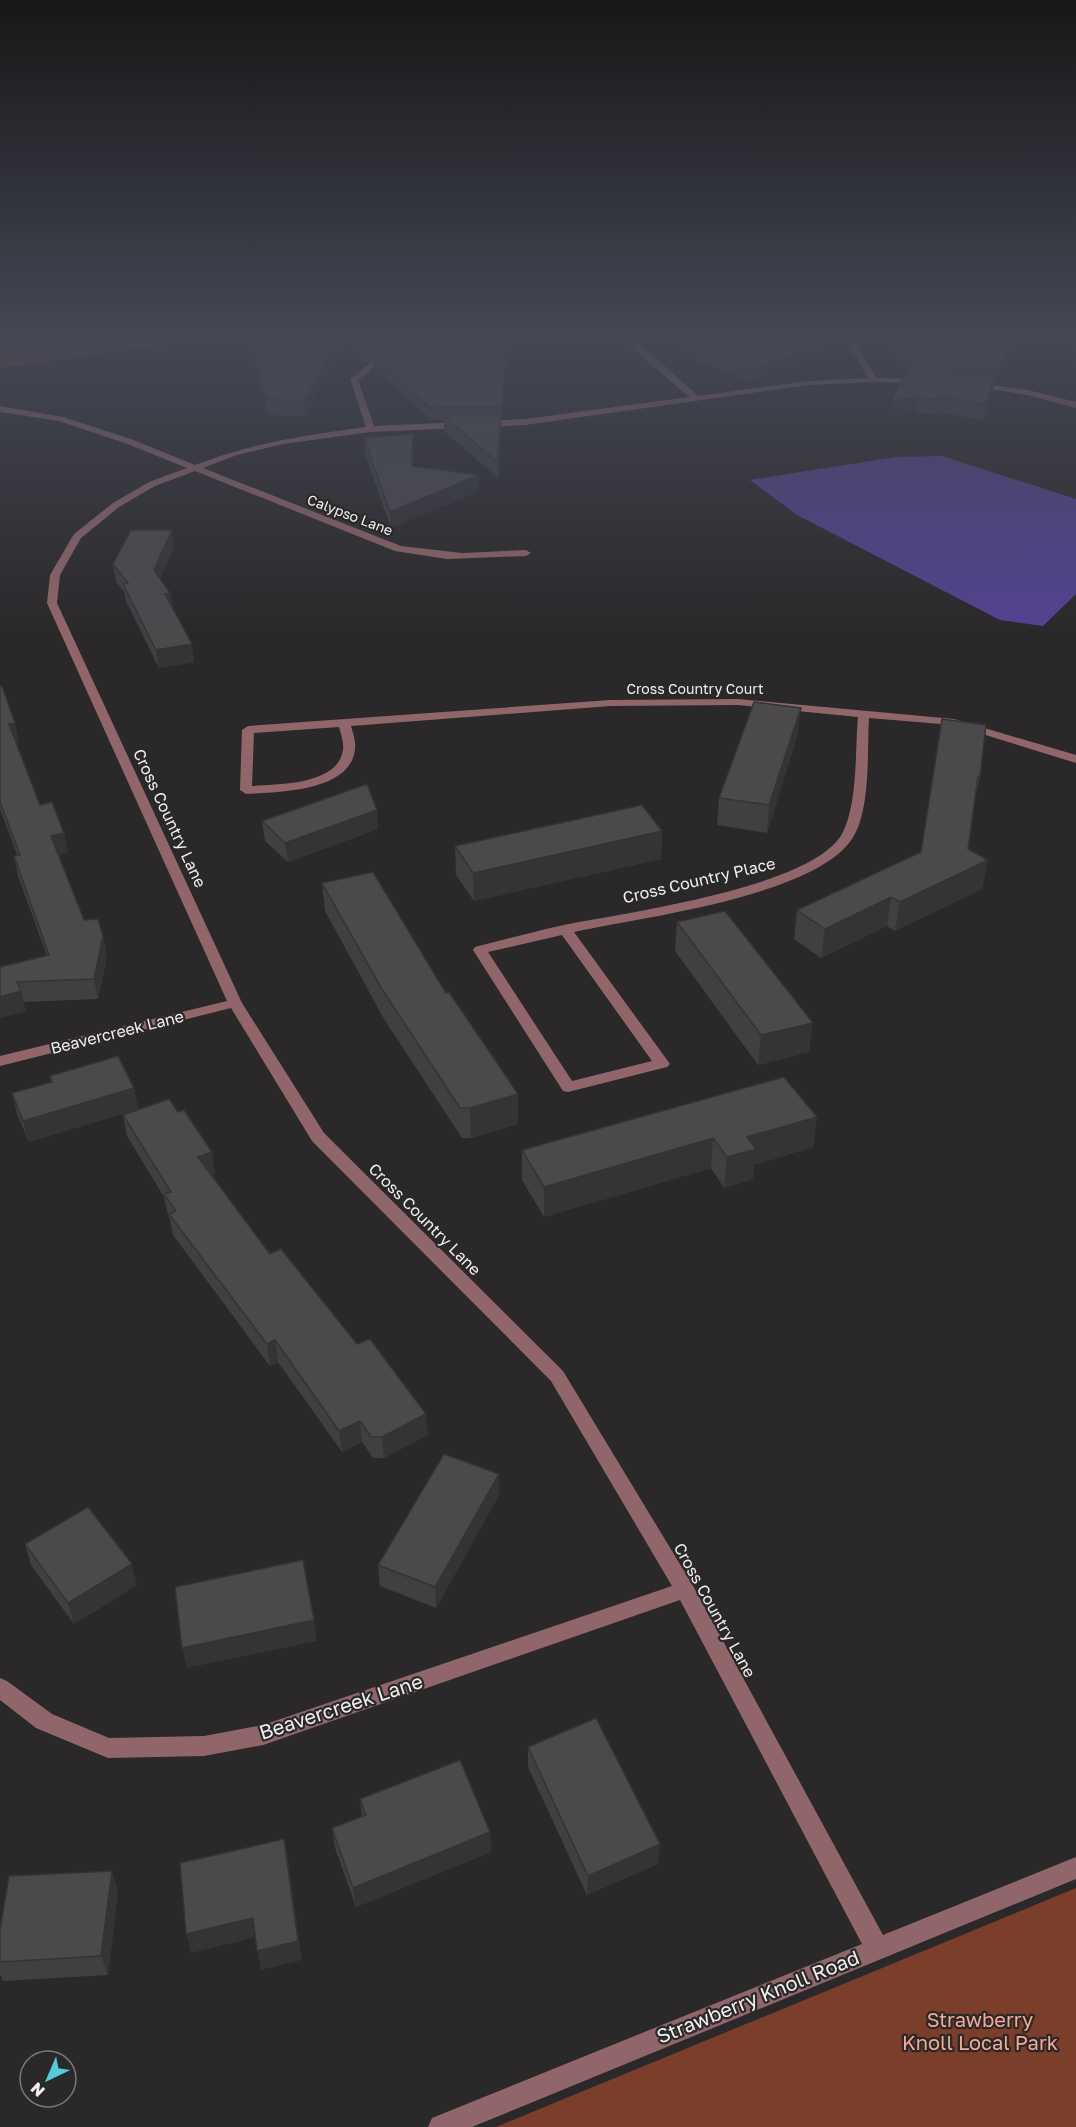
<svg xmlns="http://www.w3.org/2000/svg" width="1076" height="2127" font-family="'Golos Text',sans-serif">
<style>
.green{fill:#7b3e2a}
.water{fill:#534291}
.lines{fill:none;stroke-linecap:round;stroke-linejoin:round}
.minor{fill:#91666b;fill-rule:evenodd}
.wall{fill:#403f41}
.shaded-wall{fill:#343335}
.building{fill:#4b494c;stroke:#343335;stroke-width:1.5}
.labels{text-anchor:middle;stroke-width:4.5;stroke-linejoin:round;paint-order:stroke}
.far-street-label{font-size:14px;fill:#f1eff0;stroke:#2b282a}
.street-label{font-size:16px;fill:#f1eff0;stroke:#2b282a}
.near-street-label{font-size:20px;fill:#f1eff0;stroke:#2b282a}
.near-park-label{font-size:20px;fill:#f3aa93;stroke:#2b282a}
</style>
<rect width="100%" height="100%" fill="#2b282a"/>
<g class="green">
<polygon points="0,334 242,334 0,368"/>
<polygon points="1076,1888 1076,2127 496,2127"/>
</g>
<polygon class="water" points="942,456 1076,499 1076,594 1043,626 1000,620 797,515 750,480 896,457"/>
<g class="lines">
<g class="minor">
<path d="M621 334H629L698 396 809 381 868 378 846 340 845 334H853L854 340 876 378 922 379 926 381 922 383 873 382 809 385 525 425 371 432 283 444 237 455 203 468 401 546 462 553 526 550 531 553 526 556 447 559 395 551 195 471 155 486 119 507 81 538 60 575 57 603 242 1003 324 1133 563 1371 692 1584 883 1935 1076 1857V1879L472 2127H428L432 2118 862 1944 680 1600 263 1745 204 1756 108 1758 36 1728 0 1700V1678L7 1681 52 1714 109 1738 204 1736 263 1725 672 1586 551 1381 312 1141 231 1008 0 1066V1056L227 1001 47 603 50 575 74 534 113 503 149 482 187 468 125 443 59 421 0 412V406L63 417 131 439 195 465C251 443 307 435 366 427L350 379 373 361H376V365L358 380 374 426 525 419 689 397 638 353Z"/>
<polygon points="973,382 1028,390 1076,402 1076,408 1028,395 970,386 969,384"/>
<path d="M738 699 954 719 1076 755V763L953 725 869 718C867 751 871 811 852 839 813 897 641 917 574 932L670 1064 667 1067 568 1092 563 1091 473 950 475 947C504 940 535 931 564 925 624 913 811 888 842 834 858 804 855 750 858 717L738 705 610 706 351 726C353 733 356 741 355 749 351 792 277 792 246 794L240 790 242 730 248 726 610 700ZM339 727C341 734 344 743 343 750 338 785 279 784 252 786L254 733ZM562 935 652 1061 572 1081 488 952Z"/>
</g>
</g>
<g class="wall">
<polygon points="261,334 349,334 305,416 268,415 253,353 252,338"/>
<polygon points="509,334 502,419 501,419 501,429 498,478 444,431 444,420 432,420 374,370 373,359 372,359 366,363 357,355 356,344"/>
<polygon points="677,334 801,334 824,340 823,352 751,382 695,360"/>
<polygon points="884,334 1036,334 1032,337 1027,336 1009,349 996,383 994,383 993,392 983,420 939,412 938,415 915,412 889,416 908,371"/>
<polygon points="413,434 413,466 479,475 479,491 391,528 365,454 364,438"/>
<polygon points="174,547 160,579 170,593 173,608 192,644 194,662 159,668 126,601 124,592 116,581 113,564"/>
<polygon points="0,686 19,742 16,742 40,805 64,833 68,852 58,855 84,920 103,936 107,956 98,999 23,1002 26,1012 0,967 47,956 18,876 14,856 17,855 0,809"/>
<polygon points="942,719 980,777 974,804 968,849 988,860 982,889 895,931 887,926 821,958 794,939 797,910 921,852"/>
<polygon points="798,734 767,833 717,825 719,798"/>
<polygon points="262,821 378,829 288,862 265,841"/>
<polygon points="662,831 661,859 474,901 456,875 455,846"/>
<polygon points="322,883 446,993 518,1124 471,1138 462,1138 384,1019 325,911"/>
<polygon points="677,922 809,1052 758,1065 675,951"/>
<polygon points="50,1076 134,1088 138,1109 29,1142 17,1114 12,1093 51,1082"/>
<polygon points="123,1115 215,1173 211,1175 270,1254 428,1435 384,1458 373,1458 362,1442 342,1452 278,1362 270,1366 173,1235 170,1219 168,1215 164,1197 127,1136"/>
<polygon points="817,1117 813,1147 754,1165 753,1179 724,1188 711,1168 544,1217 522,1180 522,1150"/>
<polygon points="499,1495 436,1608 380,1586 378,1565"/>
<polygon points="25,1544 137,1585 74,1624 31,1565"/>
<polygon points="528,1747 658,1864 587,1895 528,1767"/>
<polygon points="360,1799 490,1832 491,1852 356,1907 335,1848 332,1828 362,1816"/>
<polygon points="118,1891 108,1975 3,1981 0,1974 0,1930"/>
</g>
<g class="shaded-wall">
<polygon points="340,334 349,334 305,416 304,401"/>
<polygon points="508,334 509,334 502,419 502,407"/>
<polygon points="1015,334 1027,334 1027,336 1009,349 996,383 998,371 1011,337"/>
<polygon points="824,340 823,352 751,382 752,371"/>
<polygon points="371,348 372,359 366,363 366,352"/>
<polygon points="995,377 993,392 983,420 985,405"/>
<polygon points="917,397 915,412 889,416 891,401"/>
<polygon points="501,414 501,429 498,478 497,462"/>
<polygon points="413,434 414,450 413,482 412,466"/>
<polygon points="479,475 479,491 391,528 390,512"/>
<polygon points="172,530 174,547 156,588 154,570"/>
<polygon points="170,593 173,610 165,594"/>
<polygon points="192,644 194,662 159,668 156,650"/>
<polygon points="801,708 798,734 767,833 769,805"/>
<polygon points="15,723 19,742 13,743 9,724"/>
<polygon points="377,810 378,829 288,862 285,843"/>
<polygon points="662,831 661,859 474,901 473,873"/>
<polygon points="64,833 68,852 55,855 51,836"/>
<polygon points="988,860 982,889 895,931 900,902"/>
<polygon points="891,897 887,926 821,958 825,929"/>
<polygon points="103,936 107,956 98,999 94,979"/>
<polygon points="21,991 26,1012 0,1018 0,997"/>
<polygon points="813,1023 809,1052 758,1065 761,1035"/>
<polygon points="134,1088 138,1109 29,1142 23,1121"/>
<polygon points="518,1094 518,1124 471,1138 470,1108"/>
<polygon points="817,1117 813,1147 754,1165 753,1179 724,1188 727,1157 747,1137"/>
<polygon points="713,1138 711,1168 544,1217 544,1187"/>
<polygon points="212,1152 215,1173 202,1178 198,1157"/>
<polygon points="275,1340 278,1362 270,1366 267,1344"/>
<polygon points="426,1414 428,1435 384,1458 382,1437"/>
<polygon points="360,1421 362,1442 342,1452 339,1431"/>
<polygon points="499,1474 499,1495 436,1608 435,1587"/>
<polygon points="132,1564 137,1585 74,1624 68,1603"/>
<polygon points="314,1620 317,1641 187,1668 182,1648"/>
<polygon points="490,1832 491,1852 356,1907 353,1888"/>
<polygon points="284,1839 288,1859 302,1960 261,1970 257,1951"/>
<polygon points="660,1844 658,1864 587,1895 588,1876"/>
<polygon points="112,1871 118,1891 108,1975 101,1956"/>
<polygon points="253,1918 257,1937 191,1953 186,1934"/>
</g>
<g class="building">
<polygon points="261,334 340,334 304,401 266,399 252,338"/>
<polygon points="369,334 508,334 502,407 431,408 373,358 378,354 377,348 371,348 366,352 356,344"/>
<polygon points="685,334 801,334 824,340 752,371 695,349"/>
<polygon points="893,334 1015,334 1011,337 998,371 942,364 912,364 913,364"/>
<polygon points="907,371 958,373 995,377 985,405 941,396 940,400 917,397 891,401"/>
<polygon points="501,414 497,462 444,416"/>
<polygon points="413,434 412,466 479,475 390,512 364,438"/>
<polygon points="131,530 172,530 154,570 170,593 165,594 192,644 156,650 123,584 128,583 113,564"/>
<polygon points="0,686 2,686 15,723 9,724 40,805 52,802 64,833 51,836 84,920 98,919 103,936 94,979 17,982 21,991 0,997 0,967 49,955 14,856 20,855 0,802"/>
<polygon points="754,702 801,708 769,805 719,798"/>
<polygon points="942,719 986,725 980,777 978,776 968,849 988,860 900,902 891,897 825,929 797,910 921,852"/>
<polygon points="367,784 377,810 285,843 262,821"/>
<polygon points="642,805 662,831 473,873 455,846"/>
<polygon points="373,872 446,993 449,992 518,1094 470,1108 460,1108 382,989 322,883"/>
<polygon points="725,911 813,1023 761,1035 677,922"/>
<polygon points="118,1056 134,1088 23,1121 12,1093 52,1082 50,1076"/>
<polygon points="784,1077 817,1117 747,1137 756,1149 727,1157 713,1138 544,1187 522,1150"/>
<polygon points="169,1099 178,1112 184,1110 212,1152 198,1157 270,1254 281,1249 357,1344 370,1339 426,1414 382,1437 371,1437 360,1421 339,1431 275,1340 267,1344 169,1214 176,1211 164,1194 171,1192 123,1115"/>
<polygon points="444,1454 499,1474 435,1587 378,1565"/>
<polygon points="88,1507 132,1564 68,1603 25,1544"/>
<polygon points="303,1560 314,1620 182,1648 175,1587"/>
<polygon points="596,1718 660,1844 588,1876 528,1747"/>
<polygon points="460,1760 490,1832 353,1888 332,1828 366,1815 360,1799"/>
<polygon points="284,1839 298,1941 257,1951 253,1918 186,1934 180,1863"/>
<polygon points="112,1871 101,1956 0,1962 0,1930 9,1876"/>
</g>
<linearGradient id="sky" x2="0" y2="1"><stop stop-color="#181617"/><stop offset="0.53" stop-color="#444855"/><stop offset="1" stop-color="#444855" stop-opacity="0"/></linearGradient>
<rect width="1076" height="632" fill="url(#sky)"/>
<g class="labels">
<g class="far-street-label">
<text transform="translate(350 515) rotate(21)" y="5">Calypso Lane</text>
<text x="695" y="694">Cross Country Court</text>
</g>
<g class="street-label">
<text transform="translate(170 818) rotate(65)" y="6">Cross Country Lane</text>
<text transform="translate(699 880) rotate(-13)" y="6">Cross Country Place</text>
<text transform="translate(117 1032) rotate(-14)" y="6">Beavercreek Lane</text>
<text transform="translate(425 1219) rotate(45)" y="6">Cross Country Lane</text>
<text transform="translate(715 1610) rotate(61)" y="6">Cross Country Lane</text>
</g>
<g class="near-street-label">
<text transform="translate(341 1707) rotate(-18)" y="7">Beavercreek Lane</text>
<text transform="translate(758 1997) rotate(-22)" y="7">Strawberry Knoll Road</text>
</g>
<g class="near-park-label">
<text x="980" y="2027">Strawberry<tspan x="980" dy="23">Knoll Local Park</tspan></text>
</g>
</g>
<g transform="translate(48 2079) rotate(224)"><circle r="28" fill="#2b282a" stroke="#7a7879" stroke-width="1.5"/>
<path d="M0-4.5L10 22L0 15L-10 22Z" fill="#53cbdb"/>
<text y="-9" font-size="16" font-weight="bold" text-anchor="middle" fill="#f1eff0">N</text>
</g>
</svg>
